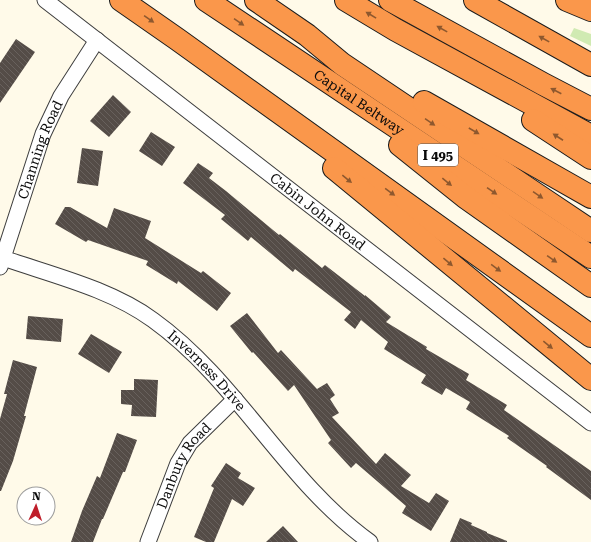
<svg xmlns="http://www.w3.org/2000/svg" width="591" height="542" font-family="'Roboto Serif',serif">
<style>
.grass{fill:#d0eab2}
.building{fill:url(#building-back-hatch)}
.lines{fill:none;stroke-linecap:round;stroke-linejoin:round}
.street-casing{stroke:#3e3e3e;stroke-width:17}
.highway-casing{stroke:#1c1c1c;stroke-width:24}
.street{stroke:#fff;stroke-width:15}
.highway{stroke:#fa974b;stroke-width:22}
.oneway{fill:#8e582e}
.labels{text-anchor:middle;stroke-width:4;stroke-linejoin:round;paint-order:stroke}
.shield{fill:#fff;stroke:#545454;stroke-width:1}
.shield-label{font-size:13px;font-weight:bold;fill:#0b0b0b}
.street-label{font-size:14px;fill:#0b0b0b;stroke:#fff}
</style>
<defs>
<pattern id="building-back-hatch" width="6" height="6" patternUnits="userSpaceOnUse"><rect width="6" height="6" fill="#544c47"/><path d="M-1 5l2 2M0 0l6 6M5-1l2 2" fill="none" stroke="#68615d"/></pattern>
</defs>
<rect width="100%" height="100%" fill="#fffae9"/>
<polygon class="grass" points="574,28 591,34 591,46 570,36"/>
<g class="building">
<polygon points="16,39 35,52 0,103 0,63"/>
<polygon points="113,95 131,112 109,137 90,121"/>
<polygon points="151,132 175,147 162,166 139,151"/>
<polygon points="82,148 103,151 98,186 77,183"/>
<polygon points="198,163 213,173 209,178 226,191 279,235 280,234 322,268 325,265 365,296 365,295 391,317 386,322 427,347 426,349 469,374 466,380 507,405 504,410 591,471 591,500 546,467 547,466 507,438 509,436 466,409 470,402 446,388 442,395 421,383 426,375 384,349 388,342 361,320 355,329 344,320 351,312 295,269 293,272 251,237 248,241 221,219 225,215 183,183"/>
<polygon points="65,207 70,207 107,228 114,208 151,221 145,238 201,273 203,271 231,293 217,311 178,281 177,284 146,265 148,261 88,240 86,242 55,224"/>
<polygon points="247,313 278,353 281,350 317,389 327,383 335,395 330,399 339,413 332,417 376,464 385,453 411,475 401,486 429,503 436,493 449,501 431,531 402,513 406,506 356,463 351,468 328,443 331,440 294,385 288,391 253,352 252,353 230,326"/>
<polygon points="28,316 63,319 61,342 26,339"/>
<polygon points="91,334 122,352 109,373 78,354"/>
<polygon points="13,360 37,367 24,416 26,416 13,461 1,491 0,491 0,419 7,394 4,394"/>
<polygon points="134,379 158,380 156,417 131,416 132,405 121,404 121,390 134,390"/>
<polygon points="117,433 137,440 125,472 123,472 103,519 102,519 93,542 71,542 82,511 97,476 100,478"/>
<polygon points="226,463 241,473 238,478 255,488 243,506 232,499 214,542 206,542 194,537 214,488 211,486"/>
<polygon points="460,518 472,523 471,525 487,532 487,533 507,541 507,542 450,542"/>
<polygon points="283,526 298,542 266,542"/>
</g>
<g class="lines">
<g class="street-casing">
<g id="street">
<path id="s1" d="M45 0 591 423"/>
<path id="s2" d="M3 258C52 275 111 289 153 320 238 381 285 481 370 542"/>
<path id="s3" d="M0 267 43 134 61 96 97 40"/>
<path id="s4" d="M148 542 178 463 190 443 235 399"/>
</g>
</g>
<g class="highway-casing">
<g id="highway">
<polyline points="121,0 177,39 591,336"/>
<path id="s5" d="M206 0 591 257"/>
<polyline points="256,0 307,35 342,64 591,231"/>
<polyline points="346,0 396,30 591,136"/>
<polyline points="390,0 543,84 591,109"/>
<polyline points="475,0 591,65"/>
<polyline points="567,0 591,10"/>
<polyline points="424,102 591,197"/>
<polyline points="533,120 591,158"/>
<polyline points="400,145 465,197 591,286"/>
<polyline points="334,168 591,379"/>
</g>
</g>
<use href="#street" class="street"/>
<use href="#highway" class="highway"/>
</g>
<defs><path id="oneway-solid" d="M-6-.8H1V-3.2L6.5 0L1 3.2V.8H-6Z"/></defs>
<g class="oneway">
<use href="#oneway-solid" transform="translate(371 15) rotate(-149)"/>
<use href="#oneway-solid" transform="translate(149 19) rotate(35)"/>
<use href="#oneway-solid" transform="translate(239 22) rotate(34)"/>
<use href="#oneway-solid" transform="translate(442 29) rotate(-151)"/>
<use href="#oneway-solid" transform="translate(544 39) rotate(-151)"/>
<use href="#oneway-solid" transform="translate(556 91) rotate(-153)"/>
<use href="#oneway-solid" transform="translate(430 122) rotate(34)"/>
<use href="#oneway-solid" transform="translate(474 131) rotate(30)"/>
<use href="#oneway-solid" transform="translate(558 137) rotate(-147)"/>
<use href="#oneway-solid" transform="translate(347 179) rotate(39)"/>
<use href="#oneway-solid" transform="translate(447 182) rotate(39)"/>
<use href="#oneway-solid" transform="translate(492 191) rotate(34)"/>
<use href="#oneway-solid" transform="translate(390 192) rotate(36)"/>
<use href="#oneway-solid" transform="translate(538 195) rotate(34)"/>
<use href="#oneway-solid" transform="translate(552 259) rotate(35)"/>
<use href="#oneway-solid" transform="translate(448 262) rotate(40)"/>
<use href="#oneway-solid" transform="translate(496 268) rotate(36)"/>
<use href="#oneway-solid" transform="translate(548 345) rotate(39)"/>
</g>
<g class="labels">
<rect class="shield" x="418" y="144" width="40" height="22" rx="3"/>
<g class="shield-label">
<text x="438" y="160">I 495</text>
</g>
<g class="street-label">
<text dy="5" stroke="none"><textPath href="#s5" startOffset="184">Capital Beltway</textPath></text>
<text dy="5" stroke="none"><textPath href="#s3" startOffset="124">Channing Road</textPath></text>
<text dy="5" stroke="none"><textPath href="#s1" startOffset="345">Cabin John Road</textPath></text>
<text dy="5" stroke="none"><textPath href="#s2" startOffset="237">Inverness Drive</textPath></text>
<text dy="5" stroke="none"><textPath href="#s4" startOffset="85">Danbury Road</textPath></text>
</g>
</g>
<g transform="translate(36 506) rotate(3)"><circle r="19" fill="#ffffff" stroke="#9d9d9d"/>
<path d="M0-3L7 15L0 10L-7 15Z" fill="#bf1e2a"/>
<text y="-6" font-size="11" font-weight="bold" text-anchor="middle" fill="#0b0b0b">N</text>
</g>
</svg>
